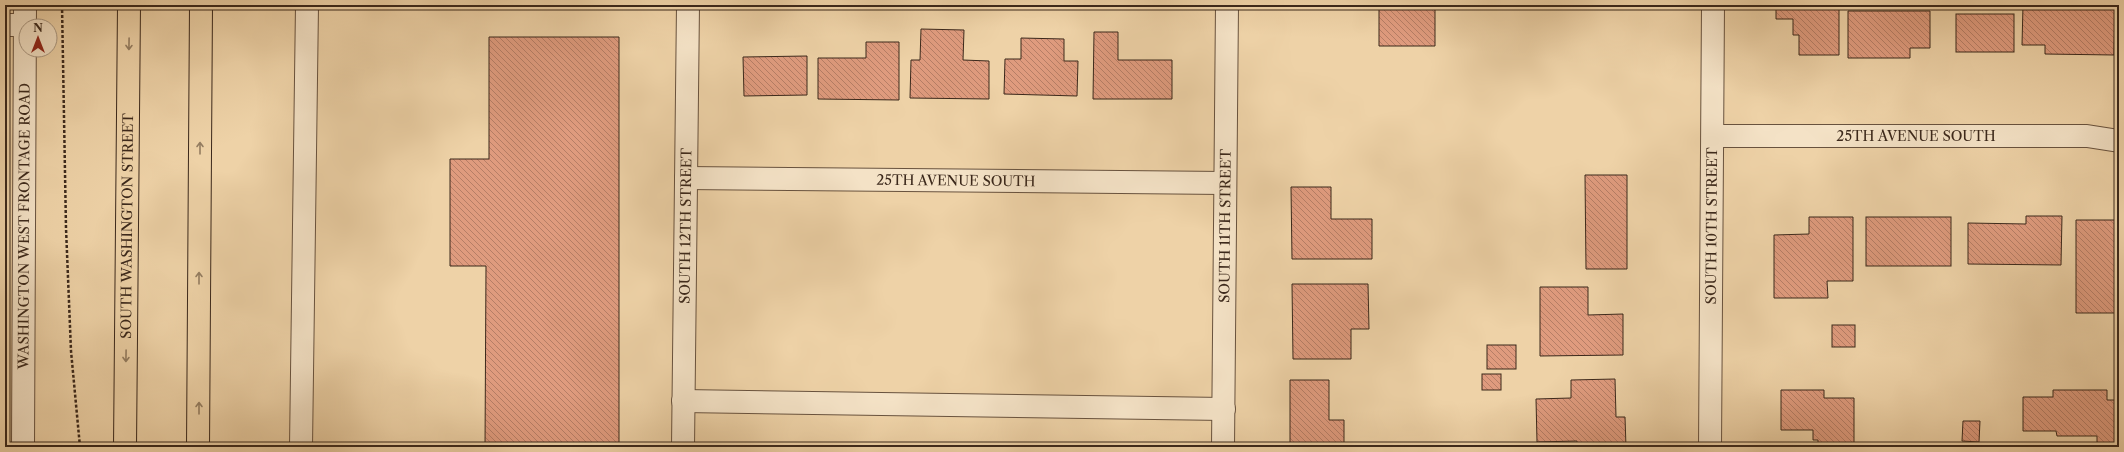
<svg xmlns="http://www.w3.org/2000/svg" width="2124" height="452" font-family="'Libre Caslon Text',serif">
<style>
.building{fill:url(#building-back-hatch);stroke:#3b281b}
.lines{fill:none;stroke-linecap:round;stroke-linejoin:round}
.minor-casing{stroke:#68523e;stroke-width:24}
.major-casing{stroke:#3b281b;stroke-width:24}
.path{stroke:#3b281b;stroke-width:2.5;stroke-dasharray:3 2;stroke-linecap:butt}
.minor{stroke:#f4e2c6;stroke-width:22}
.major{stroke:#eed2a7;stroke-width:22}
.oneway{stroke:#947d61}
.labels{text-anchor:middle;stroke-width:3.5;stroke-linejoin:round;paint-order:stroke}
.street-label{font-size:14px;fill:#3b281b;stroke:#f4e2c6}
</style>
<defs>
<pattern id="building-back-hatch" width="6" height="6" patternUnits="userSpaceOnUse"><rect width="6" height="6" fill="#df9b7e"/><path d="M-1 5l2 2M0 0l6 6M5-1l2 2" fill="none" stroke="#b67e66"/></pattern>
</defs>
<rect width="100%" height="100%" fill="#eed2a7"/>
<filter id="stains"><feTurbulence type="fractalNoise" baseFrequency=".005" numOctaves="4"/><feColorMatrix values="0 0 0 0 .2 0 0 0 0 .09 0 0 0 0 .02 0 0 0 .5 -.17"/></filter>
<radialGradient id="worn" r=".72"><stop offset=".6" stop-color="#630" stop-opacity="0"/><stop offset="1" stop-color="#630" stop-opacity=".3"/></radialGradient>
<g class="building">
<polygon points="1379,5 1529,5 1529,9 1435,8 1435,46 1379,46"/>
<polygon points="1776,5 1839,5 1839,55 1799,55 1799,35 1793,35 1793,19 1776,19"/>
<polygon points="2023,5 2115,5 2114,55 2045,54 2045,45 2022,45"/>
<polygon points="1848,11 1930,11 1930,48 1910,48 1910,58 1848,58"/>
<rect x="1956" y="14" width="58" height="38"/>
<polygon points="921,29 964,30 963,60 989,61 989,99 910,98 911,60 920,60"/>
<polygon points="1094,32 1118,32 1118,60 1172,60 1172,99 1093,99"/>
<polygon points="489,37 619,37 619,447 485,447 486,266 450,266 450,159 489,159"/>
<polygon points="1021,38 1064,39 1064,61 1078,61 1077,96 1004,94 1005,59 1021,59"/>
<polygon points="866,42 899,42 899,100 818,99 818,58 866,58"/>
<polygon points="807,56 807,95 744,96 743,57"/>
<polygon points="1585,175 1627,175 1627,269 1586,269"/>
<polygon points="1291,187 1331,187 1331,219 1372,219 1372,259 1292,259"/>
<polygon points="2026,216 2062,216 2061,265 1968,264 1968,223 2026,224"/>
<polygon points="1809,217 1853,217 1853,281 1827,281 1828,298 1774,298 1774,235 1809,234"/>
<rect x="1866" y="217" width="85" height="49"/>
<polygon points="2076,220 2115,220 2115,238 2118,238 2119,257 2119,297 2116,297 2116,313 2076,313"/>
<polygon points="1292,284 1368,284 1369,329 1351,329 1351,359 1293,359"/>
<polygon points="1540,287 1588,287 1588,315 1623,314 1623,355 1540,356"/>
<rect x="1832" y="325" width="23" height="22"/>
<rect x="1487" y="345" width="29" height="24"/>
<rect x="1482" y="374" width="19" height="16"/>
<polygon points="1615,379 1616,417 1625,417 1626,447 1577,447 1577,441 1537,442 1536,399 1571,398 1571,380"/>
<polygon points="1290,380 1329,380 1329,420 1344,420 1344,444 1328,444 1328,447 1290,447"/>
<polygon points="1781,390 1824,390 1824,398 1854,398 1854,447 1818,447 1818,440 1813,440 1813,430 1781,430"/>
<polygon points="2053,390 2107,390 2107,400 2119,400 2119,447 2097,447 2097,436 2057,436 2056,431 2023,431 2023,397 2053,397"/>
<polygon points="1963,421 1980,421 1979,442 1962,441"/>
</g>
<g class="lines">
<g class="minor-casing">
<g id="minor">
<polyline points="5,25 26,25"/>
<path id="s1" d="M1713 136H2087L2119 141"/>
<path id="s2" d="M686 178 1225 183"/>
<polyline points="683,401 1224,409"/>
<path id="s3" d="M23 447 25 5"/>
<polyline points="301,447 307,5"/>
<path id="s4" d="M683 447 688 5"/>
<path id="s5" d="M1223 447 1227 5"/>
<path id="s6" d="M1710 447 1713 5"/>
</g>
</g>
<g class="major-casing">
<g id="major">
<path id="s7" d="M125 447 129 5"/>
<polyline points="198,447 201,5"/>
</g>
</g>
<polyline class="path" points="62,5 66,228 71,351 80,447"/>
<use href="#minor" class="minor"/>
<use href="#major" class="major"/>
</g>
<defs><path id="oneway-shaft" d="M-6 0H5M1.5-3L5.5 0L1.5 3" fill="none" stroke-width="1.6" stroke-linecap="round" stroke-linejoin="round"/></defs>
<g class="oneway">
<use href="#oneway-shaft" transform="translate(129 44) rotate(91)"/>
<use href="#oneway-shaft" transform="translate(200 148) rotate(-90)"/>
<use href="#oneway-shaft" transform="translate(199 278) rotate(-90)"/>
<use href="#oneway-shaft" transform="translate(126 356) rotate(91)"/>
<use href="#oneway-shaft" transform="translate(199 408) rotate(-90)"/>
</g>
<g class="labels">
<g class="street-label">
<text dy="5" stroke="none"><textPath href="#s1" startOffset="203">25TH AVENUE SOUTH</textPath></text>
<text dy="5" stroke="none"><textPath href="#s2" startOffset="270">25TH AVENUE SOUTH</textPath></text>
<text dy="5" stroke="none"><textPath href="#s3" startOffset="221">WASHINGTON WEST FRONTAGE ROAD</textPath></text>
<text dy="5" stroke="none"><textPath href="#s7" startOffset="221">SOUTH WASHINGTON STREET</textPath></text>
<text dy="5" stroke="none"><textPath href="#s4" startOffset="221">SOUTH 12TH STREET</textPath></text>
<text dy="5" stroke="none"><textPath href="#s5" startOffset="221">SOUTH 11TH STREET</textPath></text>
<text dy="5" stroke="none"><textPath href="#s6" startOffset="221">SOUTH 10TH STREET</textPath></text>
</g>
</g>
<rect width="2124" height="452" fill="none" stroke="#eed2a7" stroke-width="20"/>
<rect x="6" y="6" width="2112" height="440" fill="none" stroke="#3b281b" stroke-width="2"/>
<rect x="10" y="10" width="2104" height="432" fill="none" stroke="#3b281b"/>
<g transform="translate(38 38)"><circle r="19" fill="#f4e2c6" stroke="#aa9882"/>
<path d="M0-3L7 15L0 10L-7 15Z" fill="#8f2418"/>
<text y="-6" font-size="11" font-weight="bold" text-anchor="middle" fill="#3b281b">N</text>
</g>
<rect width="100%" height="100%" filter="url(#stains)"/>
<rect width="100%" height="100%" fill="url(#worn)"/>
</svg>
